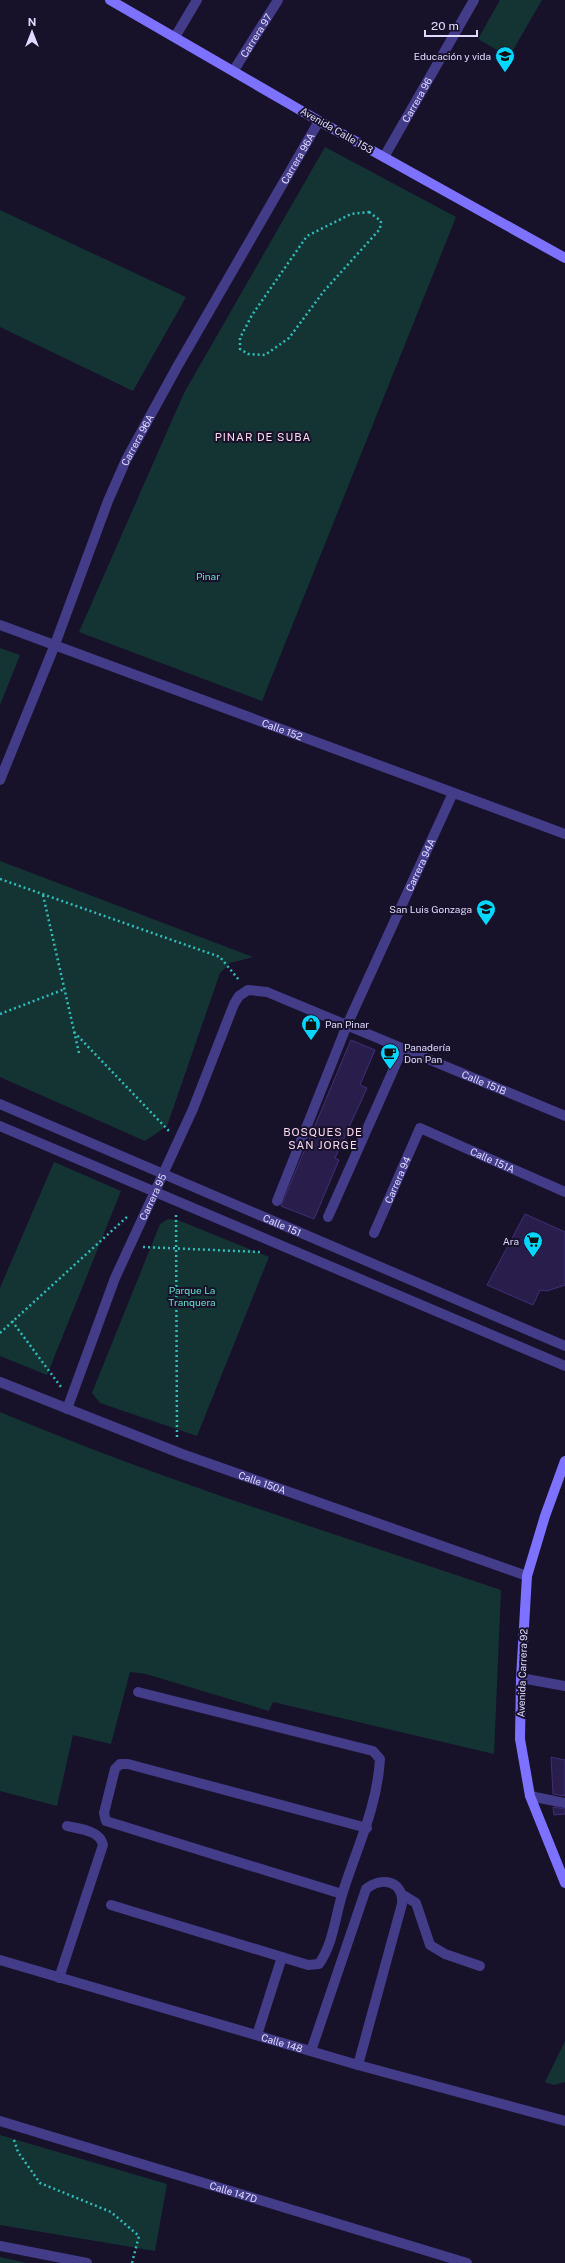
<svg xmlns="http://www.w3.org/2000/svg" width="565" height="2263" font-family="'Public Sans',sans-serif">
<style>
.green{fill:#143434}
.building{fill:#291d4b;stroke:#412f77}
.lines{fill:none;stroke-linecap:round;stroke-linejoin:round}
.path{stroke:#30bdbc;stroke-width:2.5;stroke-dasharray:2 3;stroke-linecap:butt}
.service{stroke:#433c89;stroke-width:10}
.minor{stroke:#433c89;stroke-width:10}
.tertiary{stroke:#433c89;stroke-width:10}
.secondary{stroke:#7d71ff;stroke-width:10}
.labels{text-anchor:middle;stroke-width:4;stroke-linejoin:round;paint-order:stroke}
.street-label{font-size:10px;fill:#e0daff;stroke:#17112a}
.poi-label{font-size:10px;fill:#e0daff;stroke:#17112a;text-anchor:end}
.park-label{font-size:10px;fill:#64e1c9;stroke:#17112a}
.neighbourhood-label{font-size:11px;letter-spacing:1px;fill:#ffdcf0;stroke:#17112a}
</style>
<rect width="100%" height="100%" fill="#17112a"/>
<g class="green">
<polygon points="500,0 542,0 509,57 478,39"/>
<polygon points="325,147 456,217 262,701 79,632 184,393"/>
<polygon points="0,210 186,297 133,391 0,327"/>
<polygon points="0,648 20,655 0,705"/>
<polygon points="0,861 253,957 230,963 220,973 167,1126 145,1141 0,1077"/>
<polygon points="54,1162 121,1191 47,1375 0,1356 0,1288"/>
<polygon points="168,1219 178,1220 269,1257 197,1436 100,1403 92,1393 160,1224"/>
<path d="M0 1412C163 1481 333 1533 501 1590L494 1754 273 1702 269 1711 146 1674 130 1672 111 1744 73 1735 57 1806 0 1791Z"/>
<polygon points="565,2041 565,2082 554,2085 545,2082"/>
<polygon points="0,2135 167,2184 155,2251 0,2225"/>
<polygon points="0,2257 27,2263 0,2263"/>
</g>
<g class="building">
<polygon points="351,1040 375,1050 360,1085 367,1088 335,1158 339,1160 314,1219 281,1206"/>
<polygon points="525,1214 565,1232 565,1285 547,1291 540,1290 533,1305 487,1285"/>
<polygon points="551,1757 565,1760 565,1796 553,1794"/>
<polygon points="553,1807 565,1809 565,1814 554,1815"/>
</g>
<g class="lines">
<g class="path">
<polygon points="369,212 381,221 380,229 324,291 289,338 265,355 248,354 240,349 240,338 252,315 307,236 351,214"/>
<polyline points="0,879 220,957 239,980"/>
<polyline points="43,895 79,1053"/>
<polyline points="0,1014 65,989"/>
<polyline points="74,1032 169,1131"/>
<polyline points="176,1215 177,1438"/>
<polyline points="143,1247 260,1252"/>
<polyline points="12,1321 61,1387"/>
<polyline points="0,1333 128,1216"/>
<polyline points="14,2140 18,2152 40,2183 111,2212 139,2236 132,2263"/>
</g>
<g class="service">
<polyline points="277,1201 347,1025"/>
<polyline points="328,1217 403,1048"/>
<polyline points="521,1678 565,1686"/>
<polyline points="342,1894 106,1821 104,1813 115,1769 120,1764 128,1764 367,1828"/>
<polyline points="403,1895 416,1903 430,1945 445,1954 480,1966"/>
<path d="M111 1905 308 1965 319 1964C333 1944 335 1918 342 1895 356 1849 377 1809 380 1759L373 1751 138 1692"/>
<path d="M59 1978 103 1845C100 1830 79 1829 67 1826"/>
<polyline points="257,2035 282,1957"/>
<path d="M311 2051 366 1889C382 1876 404 1881 402 1904L358 2065"/>
</g>
<g class="minor">
<polyline points="175,37 197,0"/>
<path id="s1" d="M234 70 278 0"/>
<path id="s2" d="M384 157 474 0"/>
<path id="s3" d="M0 625 565 834"/>
<path id="s4" d="M347 1025 453 793"/>
<path id="s5" d="M0 1104 565 1346"/>
<path id="s6" d="M374 1233 420 1128 565 1192"/>
<path id="s7" d="M0 1382 182 1454 527 1576"/>
<path id="s8" d="M67 1409 115 1278 193 1109 234 1004 239 996 248 990 267 992 565 1116"/>
<polyline points="530,1796 565,1803"/>
<path id="s9" d="M0 2121 467 2263"/>
<polyline points="0,2246 87,2263"/>
</g>
<g class="tertiary">
<path id="s10" d="M0 780 54 647 108 501 126 460 177 367 319 121"/>
<polyline points="0,1126 565,1366"/>
<path id="s11" d="M0 1960 358 2065 565 2121"/>
</g>
<g class="secondary">
<polyline points="110,0 319,121 565,258"/>
<polyline points="565,1461 545,1516 527,1576 521,1678 520,1739 530,1796 565,1883"/>
</g>
</g>
<defs>
<g id="school-pin" transform="scale(1)"><path d="M0 17L-7.5 6A9.5 9.5 0 1 1 7.5 6Z" fill="#06d7ff" stroke="#17112a"/><path d="M0-5L7-2L0 1L-7-2ZM-4 1L0 2.5L4 1V4Q0 6-4 4Z" fill="#111"/></g>
<g id="shop-pin" transform="scale(1)"><path d="M0 17L-7.5 6A9.5 9.5 0 1 1 7.5 6Z" fill="#06d7ff" stroke="#17112a"/><path d="M-5-2.5h2.3a2.7 3.5 0 0 1 5.4 0H5L5.5 6h-11ZM-1.5-2.5h3a1.5 2.3 0 0 0-3 0Z" fill="#111"/></g>
<g id="cafe-pin" transform="scale(1)"><path d="M0 17L-7.5 6A9.5 9.5 0 1 1 7.5 6Z" fill="#06d7ff" stroke="#17112a"/><path d="M-5.5-4.5H6V0H3Q3 3.5 0 3.5H-2.5Q-5.5 3.5-5.5 0ZM3-3.2v2h1.7v-2ZM-6 4.5H4V6H-6Z" fill="#111"/></g>
<g id="supermarket-pin" transform="scale(1)"><path d="M0 17L-7.5 6A9.5 9.5 0 1 1 7.5 6Z" fill="#06d7ff" stroke="#17112a"/><path d="M-6-5.5h2.5l.6 2H6L4.5 2H-2.5L-4.4-4H-6ZM-1.5 3.2a1.3 1.3 0 1 0 .1 0ZM3 3.2a1.3 1.3 0 1 0 .1 0Z" fill="#111"/></g>
</defs>
<g fill-rule="evenodd">
<use href="#school-pin" x="505" y="56"/>
<use href="#school-pin" x="486" y="909"/>
<use href="#shop-pin" x="311" y="1024"/>
<use href="#cafe-pin" x="390" y="1053"/>
<use href="#supermarket-pin" x="533" y="1241"/>
</g>
<g class="labels">
<g class="street-label">
<text dy="4" stroke="none"><textPath href="#s1" startOffset="41">Carrera 97</textPath></text>
<text dy="4" stroke="none"><textPath href="#s2" startOffset="66">Carrera 96</textPath></text>
<text transform="translate(337 130) rotate(30)" y="4">Avenida Calle 153</text>
<text dy="4" stroke="none"><textPath href="#s10" startOffset="691">Carrera 96A</textPath></text>
<text dy="4" stroke="none"><textPath href="#s10" startOffset="367">Carrera 96A</textPath></text>
<text dy="4" stroke="none"><textPath href="#s3" startOffset="301">Calle 152</textPath></text>
<text dy="4" stroke="none"><textPath href="#s4" startOffset="176">Carrera 94A</textPath></text>
<text dy="4" stroke="none"><textPath href="#s8" startOffset="713">Calle 151B</textPath></text>
<text dy="4" stroke="none"><textPath href="#s6" startOffset="194">Calle 151A</textPath></text>
<text dy="4" stroke="none"><textPath href="#s6" startOffset="58">Carrera 94</textPath></text>
<text dy="4" stroke="none"><textPath href="#s8" startOffset="229">Carrera 95</textPath></text>
<text dy="4" stroke="none"><textPath href="#s5" startOffset="307">Calle 151</textPath></text>
<text dy="4" stroke="none"><textPath href="#s7" startOffset="281">Calle 150A</textPath></text>
<text transform="translate(522 1673) rotate(-88)" y="4">Avenida Carrera 92</text>
<text dy="4" stroke="none"><textPath href="#s11" startOffset="294">Calle 148</textPath></text>
<text dy="4" stroke="none"><textPath href="#s9" startOffset="244">Calle 147D</textPath></text>
</g>
<g class="poi-label">
<text x="491" y="60">Educación y vida</text>
<text x="472" y="913">San Luis Gonzaga</text>
<text x="325" y="1028" text-anchor="start">Pan Pinar</text>
<text x="404" y="1051" text-anchor="start">Panadería<tspan x="404" dy="12">Don Pan</tspan></text>
<text x="519" y="1245">Ara</text>
</g>
<g class="park-label">
<text x="208" y="580">Pinar</text>
<text x="192" y="1294">Parque La<tspan x="192" dy="12">Tranquera</tspan></text>
</g>
<g class="neighbourhood-label">
<text x="263" y="441">PINAR DE SUBA</text>
<text x="323" y="1136">BOSQUES DE<tspan x="323" dy="13">SAN JORGE</tspan></text>
</g>
</g>
<g transform="translate(32 32)" stroke="#17112a" stroke-width="3" paint-order="stroke">
<path d="M0-3L7 15L0 10L-7 15Z" fill="#e0daff"/>
<text y="-6" font-size="11" font-weight="bold" text-anchor="middle" fill="#e0daff">N</text>
</g>
<path d="M425 30v6h52v-6" fill="none" stroke="#e0daff" stroke-width="2"/>
<text x="431" y="30" font-size="12" fill="#e0daff" stroke="#17112a" stroke-width="3" paint-order="stroke">20 m</text>
</svg>
